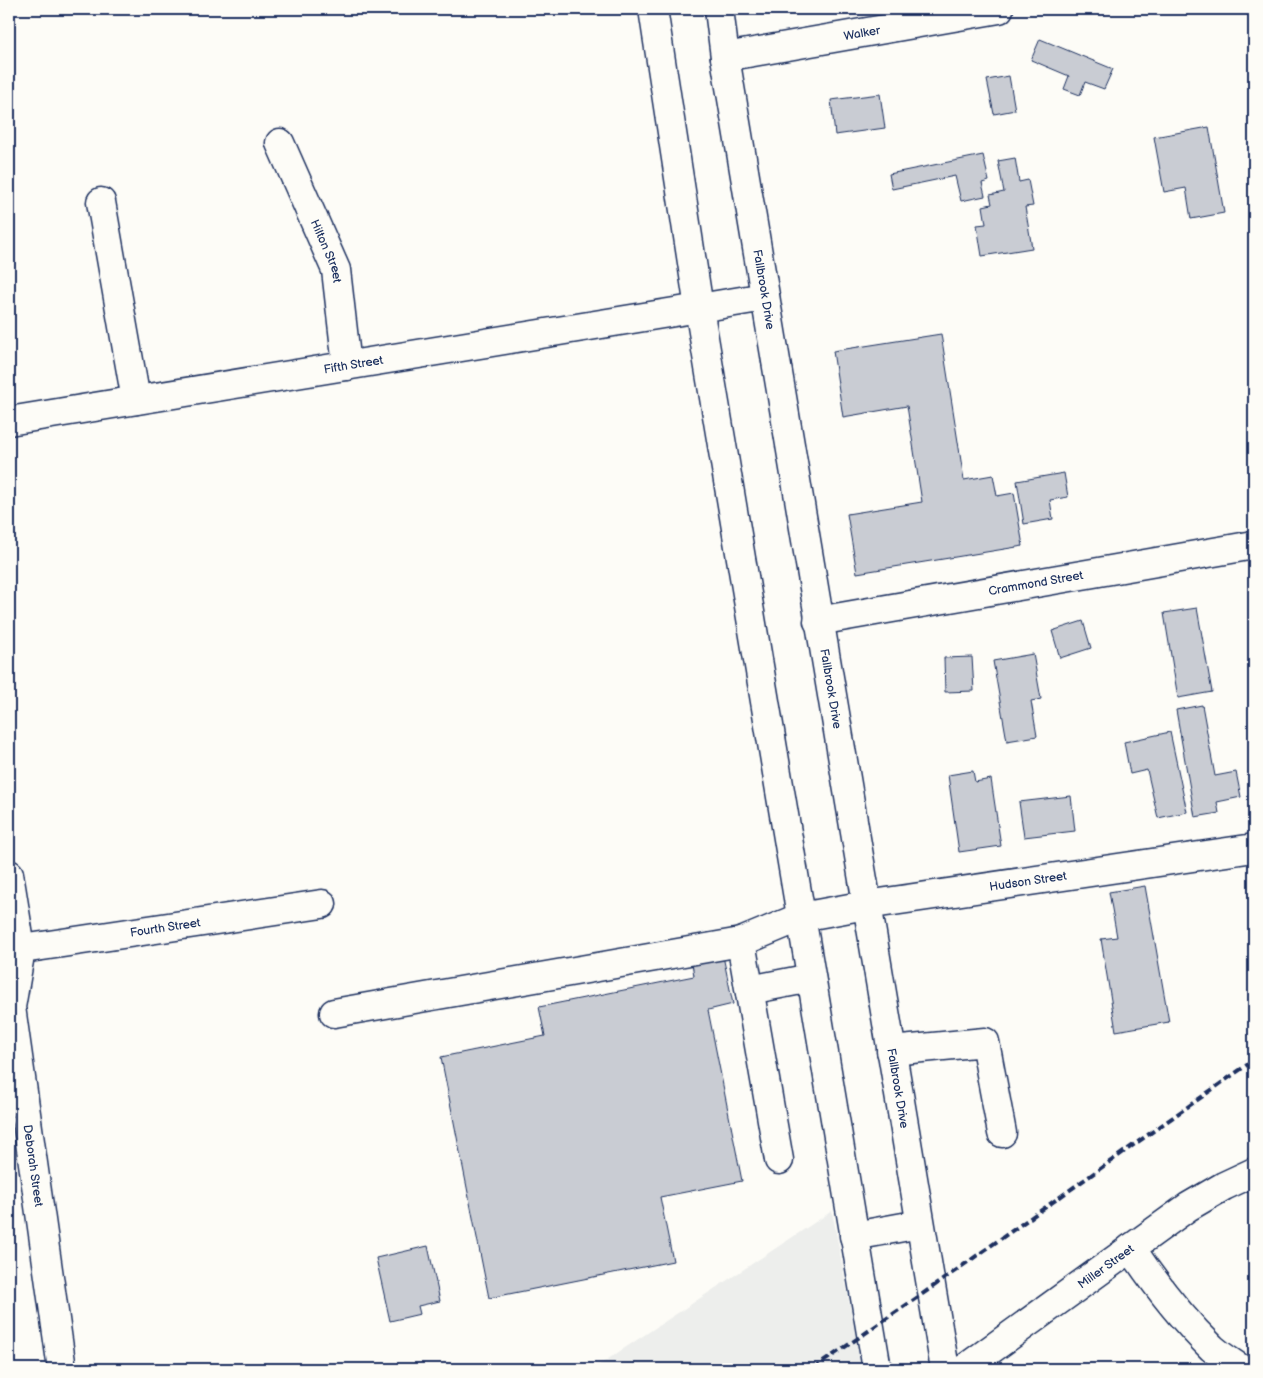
<svg xmlns="http://www.w3.org/2000/svg" width="1263" height="1378" font-family="'Balsamiq Sans',sans-serif">
<style>
.built{fill:#edeeec}
.building{fill:#c9ccd3;stroke:#1b2f5e}
.lines{fill:none;stroke-linecap:round;stroke-linejoin:round}
.minor-casing{stroke:#1b2f5e;stroke-width:31}
.major-casing{stroke:#1b2f5e;stroke-width:31}
.minor{stroke:#fdfcf7;stroke-width:28}
.major{stroke:#fdfcf7;stroke-width:28}
.rail{stroke:#1b2f5e;stroke-width:4;stroke-dasharray:8 4;stroke-linecap:butt}
.labels{text-anchor:middle;stroke-width:4.5;stroke-linejoin:round;paint-order:stroke}
.street-label{font-size:12px;fill:#1b2f5e;stroke:#fdfcf7}
</style>
<rect width="100%" height="100%" fill="#fdfcf7"/>
<filter id="ink" filterUnits="userSpaceOnUse"><feTurbulence type="fractalNoise" baseFrequency=".02" numOctaves="2"/><feDisplacementMap in="SourceGraphic" scale="10" xChannelSelector="R" yChannelSelector="G"/><feConvolveMatrix kernelMatrix="1 2 1 2 8 2 1 2 1" color-interpolation-filters="sRGB"/></filter>
<g filter="url(#ink)">
<polygon class="built" points="832,1211 862,1369 593,1369"/>
<g class="building">
<polygon points="1040,39 1113,69 1104,89 1085,82 1080,95 1064,89 1069,76 1031,60"/>
<polygon points="1009,76 1015,110 994,114 987,80"/>
<polygon points="880,94 885,128 835,135 831,100"/>
<polygon points="1209,127 1224,213 1191,219 1186,188 1164,192 1154,137"/>
<polygon points="983,155 989,181 982,183 985,196 961,201 955,176 892,189 889,174"/>
<polygon points="1015,158 1019,182 1028,180 1033,206 1025,207 1032,248 982,256 977,225 986,224 983,206 992,204 990,195 1004,192 998,161"/>
<polygon points="941,334 964,480 993,475 997,496 1014,493 1023,546 857,573 847,514 922,502 907,406 843,417 833,351"/>
<polygon points="1064,473 1068,497 1050,500 1053,519 1024,524 1017,481"/>
<polygon points="1197,608 1212,692 1178,698 1164,613"/>
<polygon points="1083,621 1091,648 1060,658 1052,631"/>
<polygon points="1033,654 1041,699 1031,701 1037,736 1007,741 993,661"/>
<polygon points="972,657 974,691 945,692 944,658"/>
<polygon points="1202,705 1215,776 1236,772 1241,797 1217,802 1219,813 1195,817 1176,710"/>
<polygon points="1170,732 1187,812 1158,818 1147,770 1130,774 1124,742"/>
<polygon points="973,771 975,782 991,779 1001,846 959,852 948,775"/>
<polygon points="1071,796 1075,831 1024,837 1019,802"/>
<polygon points="1145,886 1169,1022 1116,1031 1101,939 1117,937 1109,892"/>
<polygon points="723,956 733,1004 708,1010 742,1181 660,1197 673,1261 489,1298 441,1057 545,1036 539,1007 694,976 692,963"/>
<polygon points="428,1246 440,1301 418,1306 420,1314 390,1321 376,1258"/>
</g>
<g class="lines">
<g class="minor-casing">
<g id="minor">
<path id="s1" d="M725 57 999 9"/>
<path id="s2" d="M280 143 336 270 347 366"/>
<polyline points="101,202 136,400"/>
<path id="s3" d="M9 421 699 308"/>
<path id="s4" d="M818 621 1254 545"/>
<path id="s5" d="M9 874 21 949 11 1007 62 1369"/>
<polyline points="741,942 779,1160"/>
<path id="s6" d="M9 951 322 904"/>
<polyline points="750,990 811,978"/>
<path id="s7" d="M334 1013 741 942 801 917 866 905 1254 848"/>
<polyline points="891,1051 985,1042 1002,1133"/>
<path d="M1131 1248C1155 1284 1181 1318 1212 1348 1221 1356 1231 1362 1241 1369"/>
<path id="s8" d="M964 1369 1188 1207 1224 1186 1254 1172"/>
</g>
</g>
<g class="major-casing">
<g id="major">
<polyline points="653,9 699,308 877,1369"/>
<path id="s9" d="M719 9 725 57 945 1369"/>
<polyline points="699,308 765,297"/>
<polyline points="854,1236 920,1224"/>
</g>
</g>
<use href="#minor" class="minor"/>
<use href="#major" class="major"/>
<polyline class="rail" points="813,1369 931,1288 1254,1060"/>
</g>
</g>
<g class="labels">
<g class="street-label">
<text dy="4" stroke="none"><textPath href="#s1" startOffset="139">Walker</textPath></text>
<text dy="4" stroke="none"><textPath href="#s2" startOffset="118">Hilton Street</textPath></text>
<text dy="4" stroke="none"><textPath href="#s9" startOffset="284">Fallbrook Drive</textPath></text>
<text dy="4" stroke="none"><textPath href="#s3" startOffset="349">Fifth Street</textPath></text>
<text dy="4" stroke="none"><textPath href="#s4" startOffset="221">Crammond Street</textPath></text>
<text dy="4" stroke="none"><textPath href="#s9" startOffset="689">Fallbrook Drive</textPath></text>
<text dy="4" stroke="none"><textPath href="#s7" startOffset="708">Hudson Street</textPath></text>
<text dy="4" stroke="none"><textPath href="#s6" startOffset="158">Fourth Street</textPath></text>
<text dy="4" stroke="none"><textPath href="#s9" startOffset="1094">Fallbrook Drive</textPath></text>
<text dy="4" stroke="none"><textPath href="#s5" startOffset="295">Deborah Street</textPath></text>
<text dy="4" stroke="none"><textPath href="#s8" startOffset="175">Miller Street</textPath></text>
</g>
</g>
<rect width="1263" height="1378" fill="none" stroke="#fdfcf7" stroke-width="30"/>
<rect x="15" y="15" width="1233" height="1348" fill="none" stroke="#1b2f5e" stroke-width="2" filter="url(#ink)"/>
</svg>
